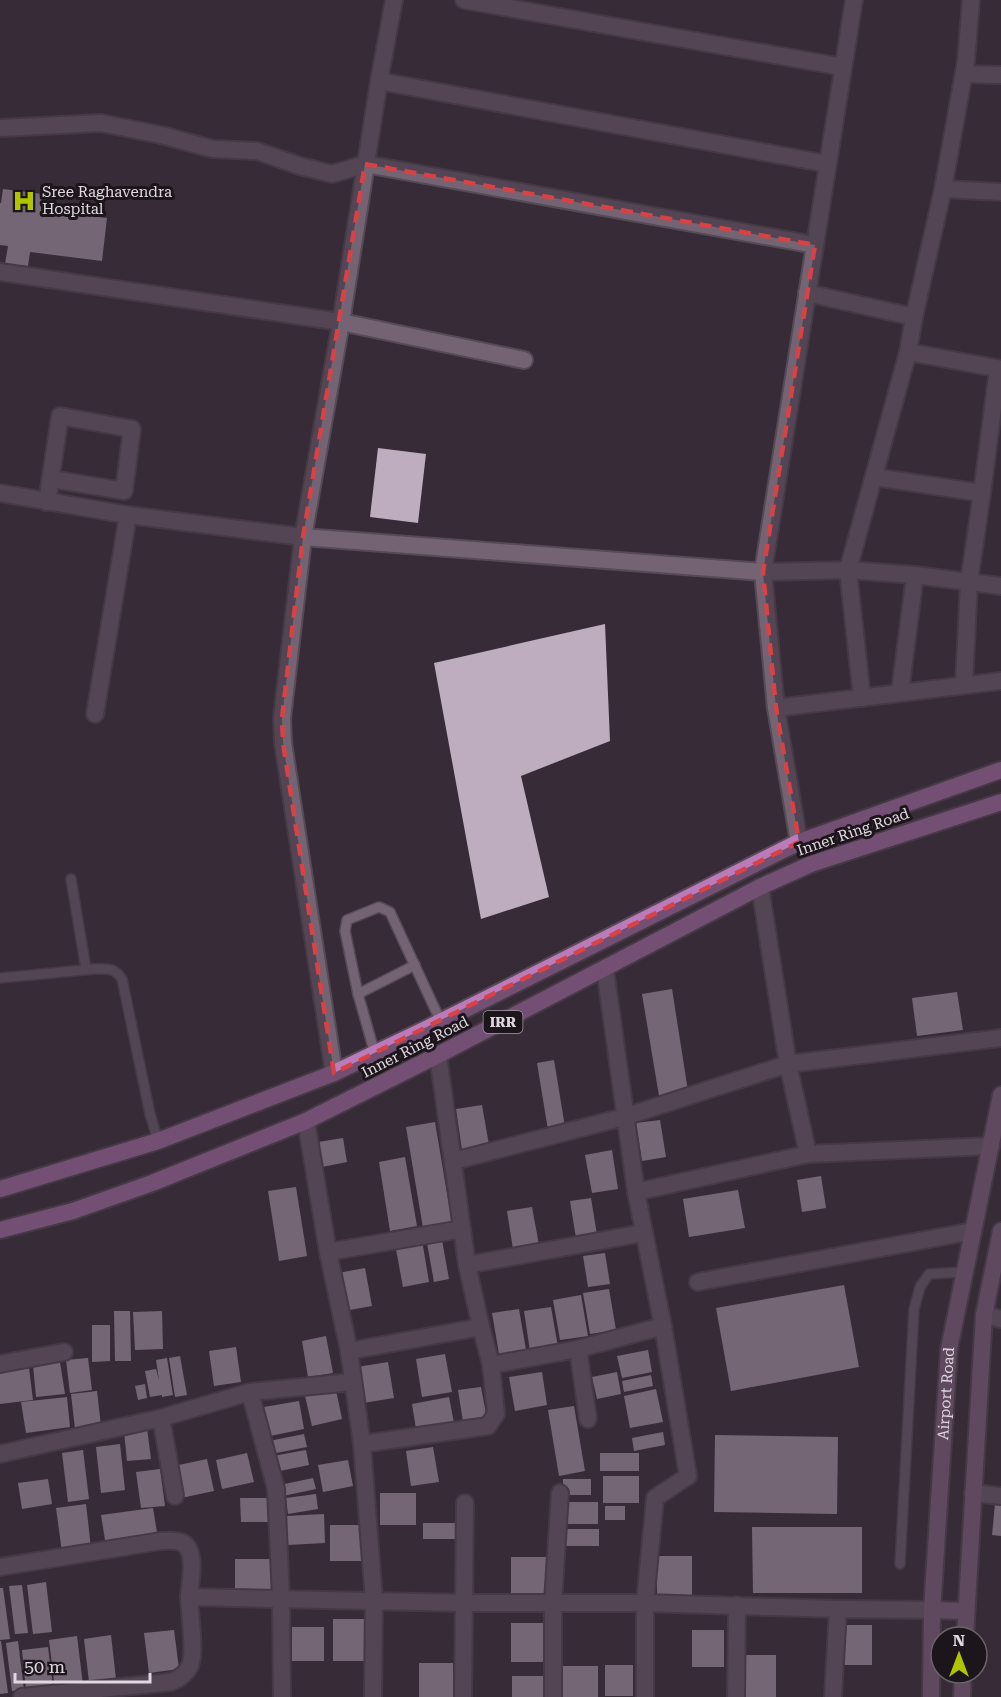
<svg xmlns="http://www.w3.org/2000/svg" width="1001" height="1697" font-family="'Roboto Serif',serif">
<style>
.building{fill:#beadbe}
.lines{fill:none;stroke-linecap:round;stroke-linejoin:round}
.service-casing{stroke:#554a55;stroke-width:12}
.minor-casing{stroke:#554a55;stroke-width:20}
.secondary-casing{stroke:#554a55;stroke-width:20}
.trunk-casing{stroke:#554a55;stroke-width:20}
.service{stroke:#746473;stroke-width:9}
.minor{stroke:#746473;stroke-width:16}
.secondary{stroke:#8f6d8e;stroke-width:16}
.trunk{stroke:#bb7bbb;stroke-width:16}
.marked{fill:none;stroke:#d84244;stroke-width:4.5;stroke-dasharray:12 8;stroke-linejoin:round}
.labels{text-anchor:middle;stroke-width:6;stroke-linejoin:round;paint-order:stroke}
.shield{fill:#1c161c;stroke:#a59da5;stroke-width:1.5}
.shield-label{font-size:14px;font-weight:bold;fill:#e0d7e0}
.poi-label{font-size:15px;fill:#e0d7e0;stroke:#1c161c;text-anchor:start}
.street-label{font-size:15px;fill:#e0d7e0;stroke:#1c161c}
</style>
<rect width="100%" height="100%" fill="#382b38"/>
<g class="building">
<polygon points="3,189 50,195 48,211 107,218 102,261 30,252 28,266 5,264 8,246 0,245 0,203 1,203"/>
<polygon points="378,448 426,454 418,523 370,517"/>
<polygon points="605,624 610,741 521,776 549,897 481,919 434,663"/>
<polygon points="672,989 688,1091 659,1096 642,994"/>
<polygon points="957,992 963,1030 917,1036 912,998"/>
<polygon points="554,1060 565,1127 548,1130 537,1063"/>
<polygon points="482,1105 489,1145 462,1150 456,1109"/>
<polygon points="660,1120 666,1157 642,1161 636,1123"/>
<polygon points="435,1122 452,1223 423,1228 406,1127"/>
<polygon points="343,1138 347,1162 322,1167 318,1142"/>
<polygon points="612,1150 618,1189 592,1193 585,1155"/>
<polygon points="405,1157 417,1226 390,1231 379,1162"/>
<polygon points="821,1176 826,1208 802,1212 797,1180"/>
<polygon points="296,1187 307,1256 279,1261 268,1191"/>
<polygon points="738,1190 745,1228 689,1237 683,1199"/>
<polygon points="591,1198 597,1235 576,1238 570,1201"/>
<polygon points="532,1207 539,1245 513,1249 507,1211"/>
<polygon points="422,1240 429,1282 403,1287 395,1244"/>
<polygon points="442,1240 449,1279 434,1282 427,1243"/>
<polygon points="605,1253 610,1284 588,1287 583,1256"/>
<polygon points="365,1268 372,1306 344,1311 338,1273"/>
<polygon points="844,1285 859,1367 731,1391 716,1308"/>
<polygon points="609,1289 616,1330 590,1334 583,1293"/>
<polygon points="581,1295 588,1336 560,1340 553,1300"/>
<polygon points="551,1307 558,1347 530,1351 524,1311"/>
<polygon points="519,1309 526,1350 499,1354 492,1313"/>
<polygon points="114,1311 130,1311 131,1361 115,1361"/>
<polygon points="162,1311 163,1349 135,1350 133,1312"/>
<polygon points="92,1325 110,1325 110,1361 92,1362"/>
<polygon points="326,1336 333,1373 308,1377 302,1341"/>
<polygon points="236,1347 241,1382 214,1386 209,1351"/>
<polygon points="648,1350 652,1372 622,1378 617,1356"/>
<polygon points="445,1354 452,1392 422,1397 416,1359"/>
<polygon points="180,1356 187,1395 175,1397 169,1358"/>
<polygon points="88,1358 92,1390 70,1393 66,1360"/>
<polygon points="167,1358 173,1395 162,1397 162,1395 150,1397 145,1371 156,1369 159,1380 156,1360"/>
<polygon points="60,1362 65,1394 36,1397 33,1365"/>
<polygon points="388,1362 394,1398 363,1403 357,1367"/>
<polygon points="29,1368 33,1400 0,1404 0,1372"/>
<polygon points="542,1372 547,1405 515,1411 509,1377"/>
<polygon points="617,1372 621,1394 597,1399 592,1377"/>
<polygon points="651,1375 653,1386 624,1392 622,1381"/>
<polygon points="145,1384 147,1398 138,1400 135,1386"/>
<polygon points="481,1387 487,1419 463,1422 458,1390"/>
<polygon points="656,1389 663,1422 630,1428 624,1396"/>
<polygon points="336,1390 342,1419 312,1426 305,1396"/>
<polygon points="97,1391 101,1426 75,1429 71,1394"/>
<polygon points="67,1397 70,1427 26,1433 21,1402"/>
<polygon points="449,1397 454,1423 416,1429 412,1404"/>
<polygon points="299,1401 304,1429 270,1436 264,1407"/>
<polygon points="574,1406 585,1471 559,1476 548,1410"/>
<polygon points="147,1428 151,1459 127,1461 124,1431"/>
<polygon points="663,1432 665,1445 634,1451 632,1438"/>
<polygon points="304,1434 307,1447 271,1454 269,1441"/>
<polygon points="715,1435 838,1437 837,1514 714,1512"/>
<polygon points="120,1444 125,1490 101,1493 96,1447"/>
<polygon points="433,1447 439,1482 411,1486 406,1451"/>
<polygon points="83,1450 89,1499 68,1502 62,1453"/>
<polygon points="306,1450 309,1465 275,1472 273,1456"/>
<polygon points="247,1453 254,1482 222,1489 216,1460"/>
<rect x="600" y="1453" width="39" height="18"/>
<polygon points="207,1459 214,1491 181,1498 174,1466"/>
<polygon points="348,1460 353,1486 323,1492 318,1465"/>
<polygon points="160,1469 165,1506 141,1508 136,1472"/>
<rect x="603" y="1476" width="36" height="27"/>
<polygon points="313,1478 316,1489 283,1496 280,1485"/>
<polygon points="48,1479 52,1504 22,1509 18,1483"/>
<rect x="563" y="1479" width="28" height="16"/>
<rect x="380" y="1493" width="36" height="32"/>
<polygon points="316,1494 318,1509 288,1514 286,1498"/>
<polygon points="240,1498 272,1498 272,1522 241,1522"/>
<rect x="562" y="1502" width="36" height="22"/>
<polygon points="86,1504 91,1548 62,1552 56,1508"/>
<polygon points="995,1504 1001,1505 1001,1536 992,1535"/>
<rect x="605" y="1506" width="20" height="14"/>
<polygon points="153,1508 158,1539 106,1546 101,1515"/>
<polygon points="324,1514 325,1543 288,1545 286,1516"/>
<rect x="423" y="1523" width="33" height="16"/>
<rect x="330" y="1525" width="32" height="36"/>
<polygon points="752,1527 862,1527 862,1593 753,1593"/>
<rect x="565" y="1529" width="34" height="17"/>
<rect x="657" y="1556" width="35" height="39"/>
<rect x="511" y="1557" width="35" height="41"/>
<polygon points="235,1559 275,1559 274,1592 235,1591"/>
<polygon points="46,1582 52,1632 33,1634 27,1585"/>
<polygon points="22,1585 28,1633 15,1634 9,1586"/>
<polygon points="0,1588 3,1588 10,1639 0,1640"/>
<rect x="333" y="1619" width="33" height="42"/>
<rect x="511" y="1623" width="34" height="39"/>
<rect x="842" y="1625" width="30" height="40"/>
<rect x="292" y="1627" width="32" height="34"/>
<polygon points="174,1630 179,1669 149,1673 144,1633"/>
<rect x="692" y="1630" width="32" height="37"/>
<polygon points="111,1635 116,1679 89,1682 84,1639"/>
<polygon points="77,1636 83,1685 55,1689 49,1640"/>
<polygon points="0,1641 1,1641 8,1693 0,1694"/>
<polygon points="18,1641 24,1690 12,1691 6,1643"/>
<polygon points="48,1647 53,1687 26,1690 22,1650"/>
<rect x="743" y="1655" width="33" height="42"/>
<rect x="419" y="1663" width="34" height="34"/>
<rect x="605" y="1665" width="28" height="31"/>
<rect x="563" y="1666" width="35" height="31"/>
<rect x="512" y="1676" width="33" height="21"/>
</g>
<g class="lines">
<g class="service-casing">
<g id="service">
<polyline points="71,879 86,969"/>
<path d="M0 978 94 969C108 969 114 967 122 979L150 1114 158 1141"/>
<polyline points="358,994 415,965"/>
<polyline points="375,1054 358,994 345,931 347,920 379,907 390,912 441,1022"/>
<polyline points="900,1564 914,1309 920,1287 929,1274 965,1272"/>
</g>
</g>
<g class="minor-casing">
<g id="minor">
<polyline points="464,0 843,67"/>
<polyline points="964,74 1001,75"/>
<polyline points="379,81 828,164"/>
<polyline points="0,128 101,123 161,135 213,149 257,151 300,166 332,174 365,164 815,245"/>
<polyline points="943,189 1001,192"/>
<polyline points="0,272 341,322 524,360"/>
<polyline points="807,293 914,317"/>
<polyline points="908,352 1001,369"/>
<polyline points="874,477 982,493 969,582 964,684"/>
<polyline points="0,493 128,515 303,537 763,572 848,570 915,575 1001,586"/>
<polyline points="982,493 998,369"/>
<polyline points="47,502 60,416 132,429 124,491 52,479"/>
<polyline points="900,692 915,575"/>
<polyline points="862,698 848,570 908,352 914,317 943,189 966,61 971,0"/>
<polyline points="776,708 1001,681"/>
<polyline points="95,714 128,515"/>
<polyline points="799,842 776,708 763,572 854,0"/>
<polyline points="760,887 788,1064 808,1154"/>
<polyline points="605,969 636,1192 663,1326 688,1476 655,1498 645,1603 645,1697"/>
<polyline points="334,1073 283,743 282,718 303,537 341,322 379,81 394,0"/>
<polyline points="306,1121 328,1252 349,1351 362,1444 374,1600 373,1697"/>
<polyline points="454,1161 624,1117 788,1064 1001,1038"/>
<polyline points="636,1192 808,1154 991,1146"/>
<polyline points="328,1252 462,1229 438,1055"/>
<polyline points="467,1265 643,1233"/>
<polyline points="698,1282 973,1231"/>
<polyline points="984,1315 1001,1319"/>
<polyline points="578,1349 588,1419"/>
<polyline points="349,1351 481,1327 467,1265 462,1229"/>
<polyline points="0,1364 64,1352"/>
<polyline points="491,1365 578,1349 663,1326"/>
<polyline points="250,1392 352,1382"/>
<polyline points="161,1418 175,1496"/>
<polyline points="362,1444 488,1426 496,1414 491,1365 481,1327"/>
<polyline points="0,1454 161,1418 250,1392 276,1489 281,1598 282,1697"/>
<polyline points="973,1493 1001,1496"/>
<path d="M0 1567 161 1541C168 1541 175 1540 181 1542 198 1549 190 1582 189 1597"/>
<path d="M22 1697 171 1682C195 1672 193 1657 192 1635 191 1622 190 1610 189 1597L465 1603H645L838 1609 932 1610"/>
<polyline points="463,1697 465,1503"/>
<polyline points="553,1697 553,1602 560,1493"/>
<polyline points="736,1697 737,1605"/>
<polyline points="833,1697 838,1609"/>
</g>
</g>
<g class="secondary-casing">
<g id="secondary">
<polyline points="932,1610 966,1611"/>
<polyline points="965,1637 984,1315 1001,1231"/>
<path id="s1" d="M931 1697 932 1610 949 1349 1001 1095"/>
<polyline points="962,1697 963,1673"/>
</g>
</g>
<g class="trunk-casing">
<g id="trunk">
<polyline points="0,1189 158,1141 334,1073 424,1030 799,842 1001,770"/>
<polyline points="0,1230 73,1211 152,1183 306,1121 438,1055 760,887 811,864 1001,802"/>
</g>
</g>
<use href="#service" class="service"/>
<use href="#minor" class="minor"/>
<use href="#secondary" class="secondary"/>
<use href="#trunk" class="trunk"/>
</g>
<path d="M0 0H1001V1697H0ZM365 164 815 245 763 572 776 708 799 842 334 1073 283 743 282 718 303 537Z" fill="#382b38" fill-opacity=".55" fill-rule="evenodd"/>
<path class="marked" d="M365 164 815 245 763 572 776 708 799 842 334 1073 283 743 282 718 303 537Z"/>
<defs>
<g id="hospital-bare" transform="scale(1.8)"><path d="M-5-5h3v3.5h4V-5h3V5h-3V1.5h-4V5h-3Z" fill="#b0c500" stroke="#1c161c" stroke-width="2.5" paint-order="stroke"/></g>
</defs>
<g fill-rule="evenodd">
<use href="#hospital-bare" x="24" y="201"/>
</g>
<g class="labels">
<rect class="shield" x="483.5" y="1011" width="39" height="22" rx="4.5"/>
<g class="shield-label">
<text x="503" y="1027">IRR</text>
</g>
<g class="poi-label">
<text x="42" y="197">Sree Raghavendra<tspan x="42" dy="17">Hospital</tspan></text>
</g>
<g class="street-label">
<text transform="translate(853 832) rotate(-19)" y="5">Inner Ring Road</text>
<text transform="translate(415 1047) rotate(-27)" y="5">Inner Ring Road</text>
<text dy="5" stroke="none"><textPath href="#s1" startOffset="304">Airport Road</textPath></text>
</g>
</g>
<g transform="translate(959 1655)"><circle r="28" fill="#1c161c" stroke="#6a636a" stroke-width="1.5"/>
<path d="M0-4.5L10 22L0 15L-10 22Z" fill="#b0c500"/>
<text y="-9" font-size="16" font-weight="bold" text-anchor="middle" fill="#e0d7e0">N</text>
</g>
<path d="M15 1673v9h135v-9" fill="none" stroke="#e0d7e0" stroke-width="3"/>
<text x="24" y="1673" font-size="18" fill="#e0d7e0" stroke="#1c161c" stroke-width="4.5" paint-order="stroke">50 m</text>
</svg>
